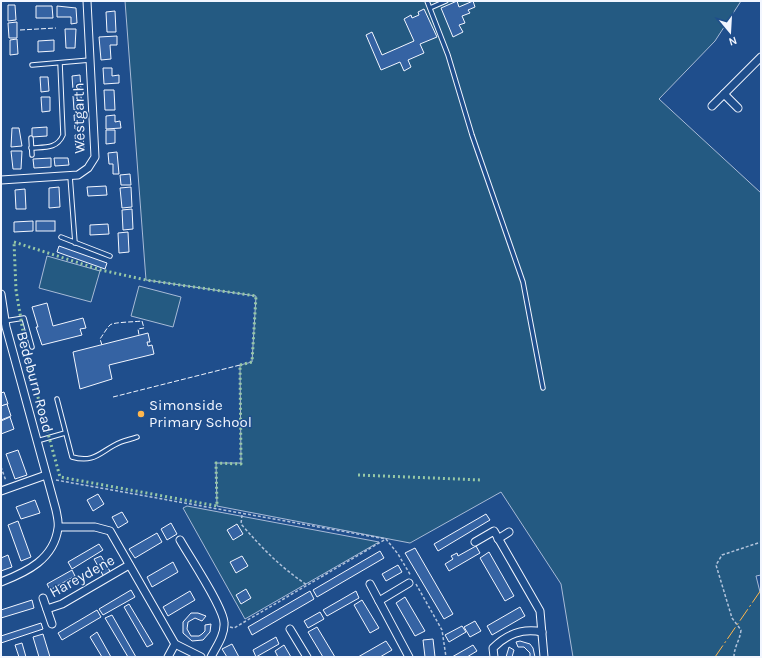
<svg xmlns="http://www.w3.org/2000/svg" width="762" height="658" font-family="Karla,sans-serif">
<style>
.green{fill:#245a82;stroke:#a8bbd7}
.building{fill:#3563a3;stroke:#f2f6ff}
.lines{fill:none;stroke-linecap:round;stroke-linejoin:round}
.service-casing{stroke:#f2f6ff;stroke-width:5.5}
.minor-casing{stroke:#f2f6ff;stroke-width:9}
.path{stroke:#b3c4dc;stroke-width:1.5;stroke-dasharray:3 2;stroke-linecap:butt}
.service{stroke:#1f4e8c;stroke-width:3.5}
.minor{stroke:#1f4e8c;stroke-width:7}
.hedge{stroke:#97c8a6;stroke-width:3;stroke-dasharray:2 3;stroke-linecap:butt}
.fence{stroke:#f2f6ff;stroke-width:1;stroke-dasharray:5 2;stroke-linecap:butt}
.power{stroke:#ffb74d;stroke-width:1;stroke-dasharray:14 3 2 3;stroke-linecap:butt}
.poi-dot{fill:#ffb74d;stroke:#1f4e8c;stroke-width:1.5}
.labels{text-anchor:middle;stroke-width:3;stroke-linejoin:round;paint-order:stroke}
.street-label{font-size:15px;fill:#f2f6ff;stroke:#1f4e8c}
.poi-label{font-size:15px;fill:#f2f6ff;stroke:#1f4e8c;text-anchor:start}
</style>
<rect width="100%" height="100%" fill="#1f4e8c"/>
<g class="green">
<polygon points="125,1 741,1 715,41 659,99 761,193 761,575 756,576 761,596 761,657 573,657 561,584 501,492 410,543 217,506 216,463 241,463 240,365 252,362 256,296 146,280"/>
<polygon points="47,256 100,271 91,302 39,288"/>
<polygon points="139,286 181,297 173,327 131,316"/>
<polygon points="187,506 379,542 245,619 183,508"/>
</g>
<g class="building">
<polygon points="457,1 459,7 473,1 475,7 468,10 470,13 462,16 465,23 459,25 463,32 453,37 441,8"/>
<polygon points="8,5 15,5 16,20 8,21"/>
<polygon points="36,6 52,6 53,18 36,18"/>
<polygon points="57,6 76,8 77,23 71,24 71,17 57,17"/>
<polygon points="424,9 437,37 420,44 424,53 408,60 411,67 404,71 400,62 381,70 366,35 372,32 382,55 414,41 404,19 411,15 412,18 419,15 418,12"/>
<polygon points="115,11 116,32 107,32 106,12"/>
<polygon points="17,22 17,38 9,38 8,23"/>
<polygon points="65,29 76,29 75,48 66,48"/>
<polygon points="117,36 117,45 110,45 111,59 101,60 99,37"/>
<polygon points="17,39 18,54 10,55 10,40"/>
<polygon points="54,40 54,51 38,52 38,41"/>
<polygon points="103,68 112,68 112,76 119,75 119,83 104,84"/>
<polygon points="80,75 81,90 73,90 72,76"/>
<polygon points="40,77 48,77 49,91 41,92"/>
<polygon points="104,90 114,90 115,110 105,110"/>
<polygon points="73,96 81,96 82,110 74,110"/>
<polygon points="41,97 50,97 50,111 42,112"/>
<polygon points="74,115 82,115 83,129 75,129"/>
<polygon points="115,115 115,122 120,121 121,128 106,129 106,116"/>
<polygon points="47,127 47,136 32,137 32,128"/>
<polygon points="12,128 19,128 22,146 11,147"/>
<polygon points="106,130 115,130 115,143 106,144"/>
<polygon points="75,135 83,135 84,149 76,149"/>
<polygon points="11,151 22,151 21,169 13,169"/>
<polygon points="117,152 119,174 113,174 113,164 109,164 108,153"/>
<polygon points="51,158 51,167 34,168 33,159"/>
<polygon points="54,158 68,158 69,165 55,166"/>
<polygon points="130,174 131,185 121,185 120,175"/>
<polygon points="106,186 107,195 88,196 87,187"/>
<polygon points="59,187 60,207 49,208 49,188"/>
<polygon points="131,187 132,207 122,208 120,188"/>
<polygon points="25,189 26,209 16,209 15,190"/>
<polygon points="132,209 133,229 123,230 122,210"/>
<polygon points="33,221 33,231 14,232 14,222"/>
<rect x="36" y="221" width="19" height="10"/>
<polygon points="108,224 109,234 90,235 90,225"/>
<polygon points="128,232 129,252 119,253 118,233"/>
<polygon points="59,246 107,263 105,269 57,252"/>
<polygon points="47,303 53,326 83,318 86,328 80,329 82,335 42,345 36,327 38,327 32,307"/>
<polygon points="148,333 150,342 147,342 148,346 152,345 154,354 109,365 112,379 80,389 73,352"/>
<polygon points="4,392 8,404 1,406 1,393"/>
<polygon points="7,404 11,416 1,420 1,406"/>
<polygon points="10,417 14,429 1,434 1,421"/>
<polygon points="18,450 27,475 15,479 6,454"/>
<polygon points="98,494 104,504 93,511 87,500"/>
<polygon points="35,500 40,513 21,519 16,507"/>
<polygon points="122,512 128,522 118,528 112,517"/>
<polygon points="486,514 490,520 438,551 434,544"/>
<polygon points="18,521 31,557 21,561 8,525"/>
<polygon points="171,523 177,534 167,540 161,529"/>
<polygon points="237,524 243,534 233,540 227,530"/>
<polygon points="157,533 162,542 135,558 129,549"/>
<polygon points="99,544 103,550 72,569 68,562"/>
<polygon points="476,546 480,553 449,571 445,564 453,559 451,556 457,553 458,556"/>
<polygon points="415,548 453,614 444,619 405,553"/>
<polygon points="380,551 384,558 317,597 313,590"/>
<polygon points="489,552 514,596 505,601 480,558"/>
<polygon points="8,555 12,567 1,571 1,558"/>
<polygon points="101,556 111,573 104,577 94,559"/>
<polygon points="242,556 248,566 236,573 230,562"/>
<polygon points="173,562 178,572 152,587 147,577"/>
<polygon points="398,565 402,572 386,581 382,574"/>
<polygon points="72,570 75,576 50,590 47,584"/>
<polygon points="246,589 251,598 241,604 236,595"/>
<polygon points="131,590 135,597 103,615 99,609"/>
<polygon points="190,591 195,600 168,616 163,607"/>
<polygon points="310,591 314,599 252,635 248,627"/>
<polygon points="356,591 359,598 327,616 323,610"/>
<polygon points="405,597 425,631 415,636 396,603"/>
<polygon points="32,600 34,608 1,618 1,610"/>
<polygon points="362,600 379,628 370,633 354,605"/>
<polygon points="129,604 153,644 147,647 124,607"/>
<polygon points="520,607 525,616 492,635 487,626"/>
<polygon points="97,610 101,617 62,640 58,633"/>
<polygon points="320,612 324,619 308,628 304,621"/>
<polygon points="191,613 198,613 206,616 202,621 195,618 188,622 187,629 191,636 199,636 202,634 205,631 205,625 211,624 210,632 203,640 192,641 183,633 183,622"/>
<polygon points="112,615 136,657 128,657 105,618"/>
<polygon points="475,621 481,631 470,637 464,627"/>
<polygon points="41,623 43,629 1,643 1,636"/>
<polygon points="462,626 466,632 449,642 445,635"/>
<polygon points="317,627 335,657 323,657 308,632"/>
<polygon points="97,632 111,657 102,657 90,637"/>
<polygon points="43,634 50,657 39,657 33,637"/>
<polygon points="276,637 279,644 256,657 253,650"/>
<polygon points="433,639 435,657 425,657 423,640"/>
<polygon points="386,641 392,650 380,657 358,657"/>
<polygon points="520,641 530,644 533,648 535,657 530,657 530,653 524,647 518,647 516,642"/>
<polygon points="22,643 26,657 19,657 15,645"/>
<polygon points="232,644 239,657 227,657 222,649"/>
<polygon points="284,645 291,657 278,657 275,651"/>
<polygon points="473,645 477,651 467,657 452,657"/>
<polygon points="509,647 514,650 512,657 506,657"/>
</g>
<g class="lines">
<g class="service-casing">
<g id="service">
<polyline points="427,1 448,55 472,135 523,282 543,388"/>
<polyline points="430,8 446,1"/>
<polyline points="32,65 90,60"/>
<polyline points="31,138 32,155"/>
<path d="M31 148C45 147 57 149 63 135L60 63"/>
<polyline points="70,176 75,243"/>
<polyline points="61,237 110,256"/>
<polyline points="5,321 24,318 32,347"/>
<path d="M57 399 72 457C96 464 101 450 121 442 126 440 132 439 137 437"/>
<polyline points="37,441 65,433"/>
</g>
</g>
<g class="minor-casing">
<g id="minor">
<polyline points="724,94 738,108"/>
<polyline points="712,106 761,57"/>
<polyline points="1,180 78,175 88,168 95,157 87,1"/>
<path d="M1 294 6 327 56 510C57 515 59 522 58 528 54 559 27 572 1 582"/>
<polyline points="1,491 46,475"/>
<polyline points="59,527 95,527 110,531 175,644 201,657"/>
<polyline points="498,539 509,532"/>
<path d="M180 540C189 556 224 608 224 623 225 635 216 647 211 657"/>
<polyline points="475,542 494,531 540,611 544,657"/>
<polyline points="370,584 409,657"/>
<polyline points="43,598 52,624"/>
<polyline points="379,601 409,583"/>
<polyline points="47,609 62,604 129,565"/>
<polyline points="290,629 307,657"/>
<polyline points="168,657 175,644"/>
<path d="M494 657 493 648C507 634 522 628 542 632"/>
</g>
</g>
<g class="path">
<polyline points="1,467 6,481"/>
<polyline points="56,480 386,539 398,554 411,576"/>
<path d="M242 515 241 524C263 549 279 566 307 585"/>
<polyline points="416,584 442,630 446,657"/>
<polyline points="230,627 234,628 386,539"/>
<path d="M734 657C734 647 740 640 741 630L732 618 716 565 722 555 761 542"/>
</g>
<use href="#service" class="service"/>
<use href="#minor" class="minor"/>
<g class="hedge">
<polygon points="14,242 101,270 146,280 256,296 252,362 240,365 241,464 216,463 217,506 60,477 28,361 16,290"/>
<polyline points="358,475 482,480"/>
</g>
<g class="fence">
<polyline points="20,30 56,28"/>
<path d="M102 345 100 339C103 335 106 329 110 325 113 322 135 322 142 321L144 328 138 329 139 335"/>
<polyline points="113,397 240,365"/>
</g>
<polyline class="power" points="715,657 761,590"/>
</g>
<circle class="poi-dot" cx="141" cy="414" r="4"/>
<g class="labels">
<g class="street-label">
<text transform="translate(79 118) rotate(-91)" y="5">Westgarth</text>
<text transform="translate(35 382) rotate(75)" y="5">Bedeburn Road</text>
<text transform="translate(82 576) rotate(-29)" y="5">Hareydene</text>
</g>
<g class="poi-label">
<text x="149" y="410">Simonside<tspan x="149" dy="17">Primary School</tspan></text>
</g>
</g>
<rect width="762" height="658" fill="none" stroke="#f2f6ff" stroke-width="4"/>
<g transform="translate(730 32) rotate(162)" stroke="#1f4e8c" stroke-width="3" paint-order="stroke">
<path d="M0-3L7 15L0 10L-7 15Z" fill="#f2f6ff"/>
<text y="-6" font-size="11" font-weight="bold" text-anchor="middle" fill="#f2f6ff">N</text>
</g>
</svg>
